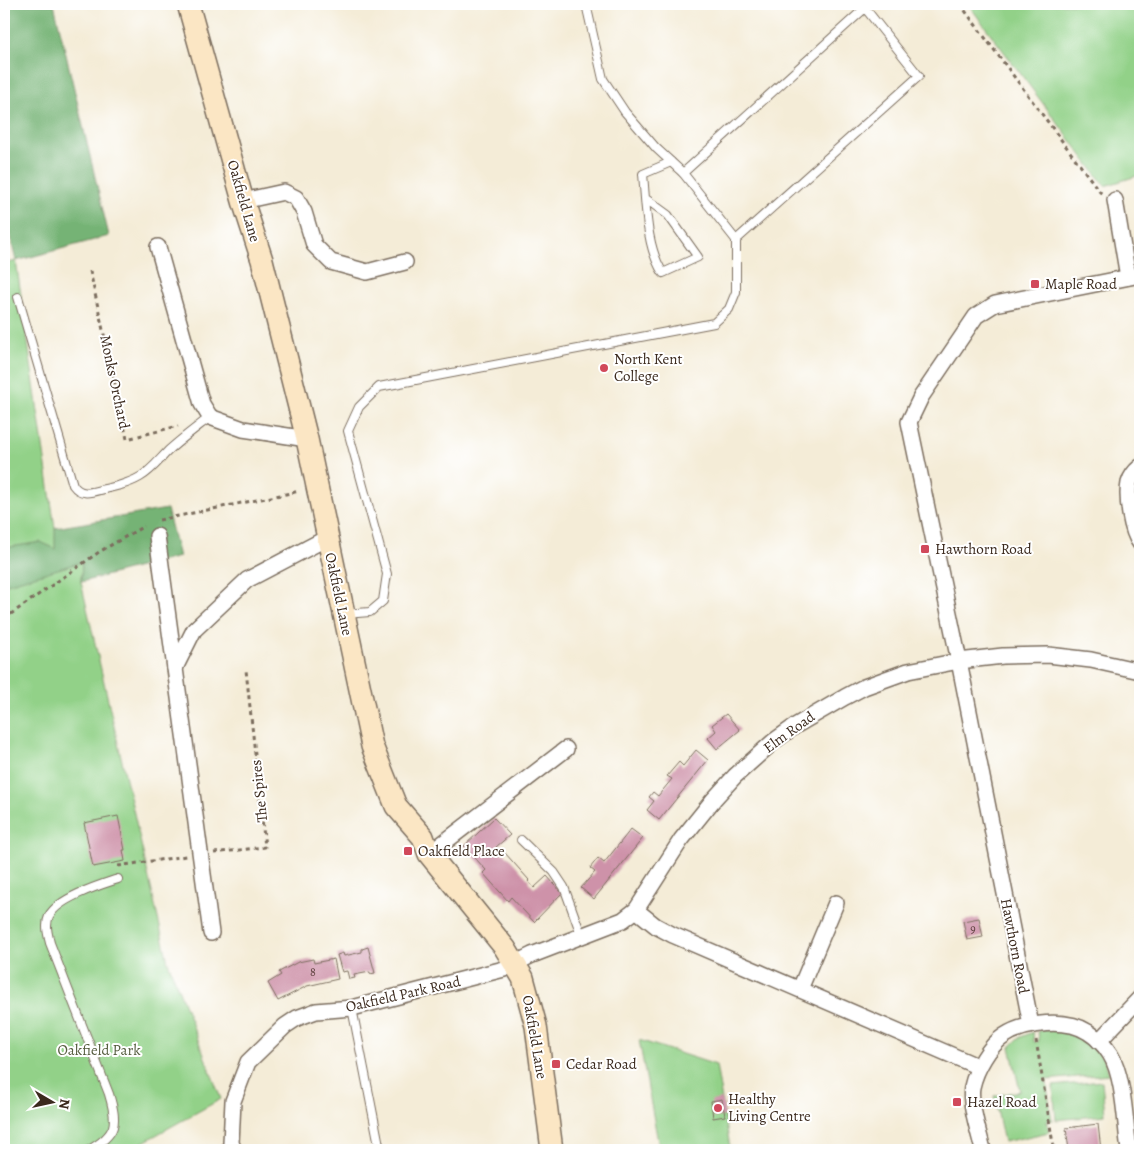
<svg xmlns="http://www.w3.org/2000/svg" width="1144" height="1154" font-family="Alegreya,serif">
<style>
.green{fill:#92d188;stroke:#667e53}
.forest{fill:#75b374;stroke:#586e49}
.building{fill:#ce92a9}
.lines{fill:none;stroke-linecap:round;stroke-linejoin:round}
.lane-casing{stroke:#7c6e5f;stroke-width:10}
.street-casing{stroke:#7c6e5f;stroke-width:18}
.secondary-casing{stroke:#7c6e5f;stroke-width:24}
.path{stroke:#7c6e5f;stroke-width:3;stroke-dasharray:4 4;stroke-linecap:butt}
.lane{stroke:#fff;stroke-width:8}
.street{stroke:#fff;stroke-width:15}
.secondary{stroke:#fbe6c4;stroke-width:21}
.poi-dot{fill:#d1495b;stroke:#fff;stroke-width:2}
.labels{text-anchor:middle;stroke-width:4;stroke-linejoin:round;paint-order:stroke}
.number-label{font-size:12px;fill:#604441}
.street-label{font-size:15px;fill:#3b2a1e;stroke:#fff}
.poi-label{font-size:15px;fill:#3b2a1e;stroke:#fff;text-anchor:start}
.park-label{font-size:15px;fill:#555c3e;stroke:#fff}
</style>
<rect width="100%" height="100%" fill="#fff"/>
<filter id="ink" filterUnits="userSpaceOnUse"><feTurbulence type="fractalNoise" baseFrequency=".02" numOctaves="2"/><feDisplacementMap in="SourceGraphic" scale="10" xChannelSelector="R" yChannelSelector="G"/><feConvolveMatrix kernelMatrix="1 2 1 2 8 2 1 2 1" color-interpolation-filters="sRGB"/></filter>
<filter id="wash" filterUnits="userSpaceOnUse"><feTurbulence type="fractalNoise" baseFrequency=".0096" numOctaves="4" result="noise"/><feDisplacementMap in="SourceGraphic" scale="20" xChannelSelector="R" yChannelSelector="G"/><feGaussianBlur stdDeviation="1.12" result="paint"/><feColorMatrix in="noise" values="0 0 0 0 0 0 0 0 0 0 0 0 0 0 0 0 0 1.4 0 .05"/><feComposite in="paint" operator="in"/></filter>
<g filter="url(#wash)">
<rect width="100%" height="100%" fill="#f4ecd7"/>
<g class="green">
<polygon points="968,4 1140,4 1140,175 1105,186"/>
<path d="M16 261 55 528C80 550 83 547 81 582L168 962 221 1099 129 1150H4V264Z"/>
<path d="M1051 1030C1078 1035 1102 1044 1109 1074L1046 1080 1052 1120 1047 1121 1049 1132 1004 1142 994 1096 1020 1091 1010 1047 1019 1038 1033 1032 1034 1042 1039 1041 1038 1031Z"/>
<polygon points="639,1040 716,1065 730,1147 711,1150 662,1150 659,1147"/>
<polygon points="1102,1081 1105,1115 1056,1120 1053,1086"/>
</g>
<g class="forest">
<polygon points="4,4 54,4 109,236 16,261 4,211"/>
<polygon points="167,509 179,557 81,582 82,562 4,585 4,548 41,542 55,549 55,528"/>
</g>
<g id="blocks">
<g class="building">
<polygon points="726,714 740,730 717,749 708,738 716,731 712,725"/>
<polygon points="696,750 708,760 659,820 647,810 654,801 649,797 653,792 658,796 672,779 667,776 679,762 683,766"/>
<polygon points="118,816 125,850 123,850 125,861 93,867 84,823"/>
<polygon points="494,818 510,835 496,847 503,854 505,853 529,880 528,881 534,888 547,876 562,893 534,922 511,897 508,901 483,873 486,870 464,846"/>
<polygon points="631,829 643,838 594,899 581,888 595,872 590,868 598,858 604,863"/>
<polygon points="979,918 983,937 967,940 963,921"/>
<polygon points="368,947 375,973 370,974 370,972 354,975 355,978 349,979 347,971 342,972 337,955 343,953 344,956 362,952 362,949"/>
<polygon points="313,959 314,963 334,959 338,979 307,986 278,1001 268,983 281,975 279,972 298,962"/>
<polygon points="722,1099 725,1116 713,1118 711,1101"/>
<polygon points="1098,1124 1101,1150 1069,1150 1066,1128"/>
</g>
</g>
</g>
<g filter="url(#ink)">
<use href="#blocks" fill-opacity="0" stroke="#7c6e5f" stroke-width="1"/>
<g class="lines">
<g class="lane-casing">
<g id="lane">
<polyline points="586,4 603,79 625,112 656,148 683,173 736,240"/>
<path d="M646 199 668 215 698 257 663 273C646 247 646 205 643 174L671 162"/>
<path d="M18 297 73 485C80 495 89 493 100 490 114 487 128 484 140 477 152 470 159 460 168 451 181 439 196 428 210 417"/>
<polyline points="345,614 370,612 383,601 387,574 348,431 359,407 379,387 714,323 729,309 736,292 736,240 919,76 865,8 683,173"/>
<polyline points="521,840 554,872 564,887 582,937"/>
<polyline points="352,1008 380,1150"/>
<path d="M89 1150C117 1134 118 1124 109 1094L50 943C48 935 45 925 49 916 58 898 100 885 118 879"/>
</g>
</g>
<g class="street-casing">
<g id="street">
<polyline points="1115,200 1128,277"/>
<polyline points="243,201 284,192 296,198 304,212 314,245 331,262 367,272 405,262"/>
<polyline points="158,247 202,404 210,417 243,429 307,439"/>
<path d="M1140 467C1135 471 1131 476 1129 483 1126 498 1131 531 1140 543"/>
<polyline points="157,536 211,933"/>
<polyline points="175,668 194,630 247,580 327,538"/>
<polyline points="429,854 566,749"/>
<polyline points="636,910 656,926 673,935 979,1067"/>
<polyline points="800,989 836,903"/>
<polyline points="1031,1025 959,661 909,422 921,397 976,316 995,304 1140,275"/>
<polyline points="1099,1041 1140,998"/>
<polyline points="234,1150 231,1143 233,1101 248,1062 285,1026 297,1018 316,1011 352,1008 504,969 532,955 623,920 636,910 681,840 714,799 735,776 774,741 795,726 845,697 864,687 908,671 959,661 1003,656 1048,655 1091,660 1140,671"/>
<path d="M983 1150C979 1133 969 1103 972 1087 976 1069 989 1046 1004 1036 1025 1022 1067 1018 1088 1032 1096 1037 1105 1046 1110 1054 1124 1076 1125 1123 1129 1150"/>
</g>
</g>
<g class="secondary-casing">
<polyline id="secondary" points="188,4 243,201 262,260 307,439 372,746 396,806 423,837 429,854 505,948 523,978 536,1026 552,1150"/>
</g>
<g class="path">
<polyline points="960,4 1100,192 1103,194"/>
<polyline points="90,271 127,439 178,426"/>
<polyline points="159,520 300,491"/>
<polyline points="4,619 99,552 144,526"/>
<polyline points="214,853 265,847 246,670"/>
<polyline points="118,866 186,856"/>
<polyline points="1036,1040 1054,1150"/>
</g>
<use href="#lane" class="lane"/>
<use href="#street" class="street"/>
<use href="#secondary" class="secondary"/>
</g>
</g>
<g class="poi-dot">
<rect x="1030" y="279" width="10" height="10" rx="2.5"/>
<circle cx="604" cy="368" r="5"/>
<rect x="920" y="544" width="10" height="10" rx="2.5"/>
<rect x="403" y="846" width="10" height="10" rx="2.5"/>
<rect x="551" y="1059" width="10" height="10" rx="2.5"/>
<rect x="952" y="1097" width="10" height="10" rx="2.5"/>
<circle cx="718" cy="1108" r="5"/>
</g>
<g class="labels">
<g class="number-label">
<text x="973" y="933">9</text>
<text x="313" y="976">8</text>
</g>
<g class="street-label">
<text transform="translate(244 201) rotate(74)" y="5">Oakfield Lane</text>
<text transform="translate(115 382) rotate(78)" y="5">Monks Orchard</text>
<text transform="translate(339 594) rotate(78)" y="5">Oakfield Lane</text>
<text transform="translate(789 732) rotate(-36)" y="5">Elm Road</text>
<text transform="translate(259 791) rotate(-96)" y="5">The Spires</text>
<text transform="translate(1015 946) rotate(79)" y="5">Hawthorn Road</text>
<text transform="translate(403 994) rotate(-13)" y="5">Oakfield Park Road</text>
<text transform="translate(535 1037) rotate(80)" y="5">Oakfield Lane</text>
</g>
<g class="poi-label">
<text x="1045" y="289">Maple Road</text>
<text x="614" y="364">North Kent<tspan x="614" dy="17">College</tspan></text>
<text x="935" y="554">Hawthorn Road</text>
<text x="418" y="856">Oakfield Place</text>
<text x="566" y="1069">Cedar Road</text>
<text x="728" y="1104">Healthy<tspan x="728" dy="17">Living Centre</tspan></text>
<text x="967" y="1107">Hazel Road</text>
</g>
<g class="park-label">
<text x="99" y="1055">Oakfield Park</text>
</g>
</g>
<rect width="1144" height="1154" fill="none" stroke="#fff" stroke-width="20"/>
<g transform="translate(52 1102) rotate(99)" stroke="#ffffff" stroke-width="4" paint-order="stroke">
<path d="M0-4L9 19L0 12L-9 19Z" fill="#3b2a1e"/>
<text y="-8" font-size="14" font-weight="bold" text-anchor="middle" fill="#3b2a1e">N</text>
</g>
</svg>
